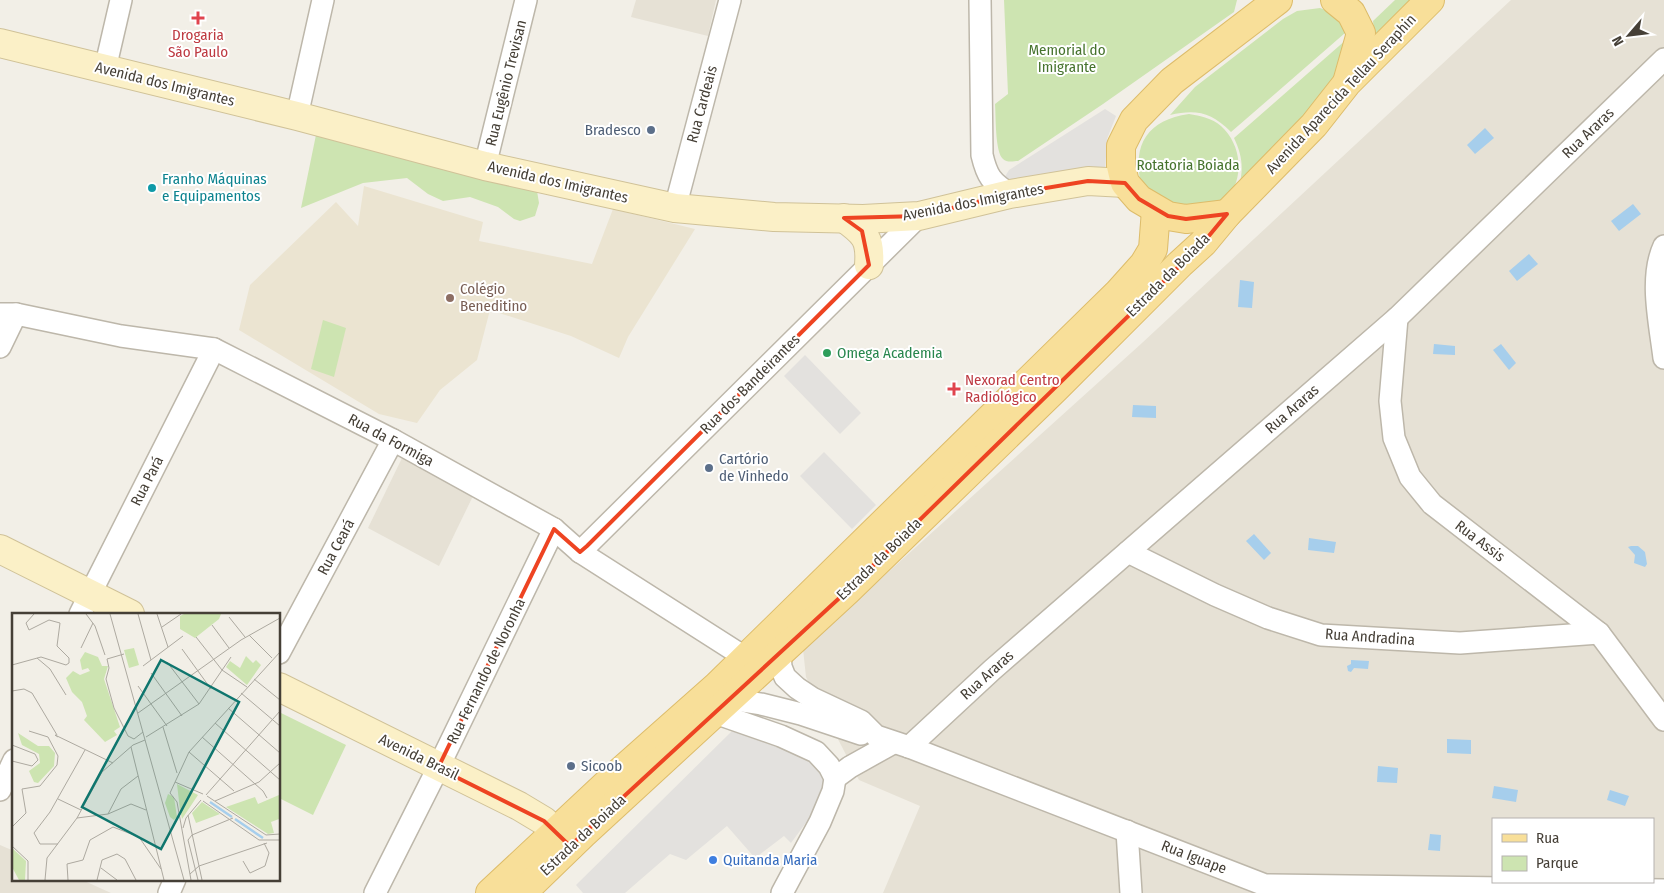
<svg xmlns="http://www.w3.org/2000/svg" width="1664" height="893" font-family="'Fira Sans Condensed',sans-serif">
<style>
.residential{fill:#e6e1d5;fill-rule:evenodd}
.education{fill:#ebe4d1}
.green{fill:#cde4b1}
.parking{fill:#e3e1de}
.water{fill:#a6ceec}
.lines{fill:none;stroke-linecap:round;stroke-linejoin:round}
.street-casing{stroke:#bdb7aa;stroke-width:24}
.secondary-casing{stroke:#d0c298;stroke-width:30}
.primary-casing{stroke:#ddbc6a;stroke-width:30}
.street{stroke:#fff;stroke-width:21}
.secondary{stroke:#fbf0c7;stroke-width:28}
.primary{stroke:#f8df99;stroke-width:28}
.marked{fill:none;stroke:#e42;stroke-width:4;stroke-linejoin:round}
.health-dot{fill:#e0444e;stroke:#fff;stroke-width:2}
.service-dot{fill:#5c6f8a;stroke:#fff;stroke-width:2}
.culture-dot{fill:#0f9aa8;stroke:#fff;stroke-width:2}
.education-dot{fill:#8d6e63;stroke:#fff;stroke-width:2}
.leisure-dot{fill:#2e9e5b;stroke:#fff;stroke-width:2}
.shop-dot{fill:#3f7fe0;stroke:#fff;stroke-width:2}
.labels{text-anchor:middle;stroke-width:4;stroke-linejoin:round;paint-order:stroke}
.health-label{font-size:15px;fill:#be3a42;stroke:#fff}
.park-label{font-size:15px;fill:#46732d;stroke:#fff}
.street-label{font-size:15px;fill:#453f36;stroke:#fff}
.service-label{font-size:15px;fill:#4e5e75;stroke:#fff;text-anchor:start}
.culture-label{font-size:15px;fill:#0d838f;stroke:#fff;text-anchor:start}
.education-label{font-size:15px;fill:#785e54;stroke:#fff;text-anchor:start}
.leisure-label{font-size:15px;fill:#27864d;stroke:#fff;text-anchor:start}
.shop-label{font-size:15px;fill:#366cbe;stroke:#fff;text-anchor:start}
.inset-river{fill:none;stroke:#a6ceec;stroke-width:2.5}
.inset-road{fill:none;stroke:#ada9a0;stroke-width:1}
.view{fill:#0f766e;fill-opacity:0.15;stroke:#0f766e;stroke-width:2.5}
.inset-edge{fill:none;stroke:#453f36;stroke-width:2.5}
</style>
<rect width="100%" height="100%" fill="#f2efe7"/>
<g class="residential">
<polygon points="636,0 716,0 708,36 631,17"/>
<path d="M1511 0H1664V893H883L920 806 859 780 806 677 803 649 1142 343ZM1493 819H1653V882H1493Z"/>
<polygon points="402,458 473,496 439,566 368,528"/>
<polygon points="0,845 14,851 14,879 80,879 111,893 0,893"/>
</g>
<polygon class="education" points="364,186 483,222 479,241 592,264 613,209 695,229 628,337 619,358 571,336 490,310 477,360 440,390 417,423 379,414 239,330 250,285 336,202 358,226"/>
<g class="green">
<path d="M1004 0H1237L1234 12 1103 104 1018 161C1014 161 1007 163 1003 159 995 152 996 117 995 104L1008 94Z"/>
<polygon points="1395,0 1428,0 1375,41 1373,21"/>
<path d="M1320 8C1336 13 1339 17 1347 31L1345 33 1231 132C1211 112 1196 109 1170 115L1195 87 1283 19 1297 11Z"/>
<path d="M1347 39 1343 77 1239 186C1244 168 1242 155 1234 138Z"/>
<path d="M1189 114C1200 116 1212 118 1221 126 1242 145 1245 179 1226 200 1219 207 1204 211 1195 216L1141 184C1132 144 1148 120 1189 114Z"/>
<polygon points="317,130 536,185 539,203 535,216 520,221 514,219 498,207 470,197 443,201 428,194 407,178 363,183 301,208"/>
<polygon points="323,320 346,328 334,377 311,369"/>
<polygon points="279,712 346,745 313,815 279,798"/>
</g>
<g class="parking">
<polygon points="1105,109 1116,116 1107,139 1105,173 1048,182 1003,180 1009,170"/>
<polygon points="805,355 861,413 840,434 784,376"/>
<polygon points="824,452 876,505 852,529 800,476"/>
<polygon points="732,731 814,760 829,776 816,809 791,843 784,836 755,858 727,826 686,860 670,854 625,893 583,893 576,885"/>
</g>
<g class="water">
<polygon points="1485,128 1494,138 1475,154 1467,145"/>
<polygon points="1633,204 1641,214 1619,231 1611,221"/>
<polygon points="1529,254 1538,264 1517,281 1509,271"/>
<polygon points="1240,280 1254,282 1252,308 1238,307"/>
<polygon points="1434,344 1455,346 1455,355 1433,354"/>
<polygon points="1501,344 1516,363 1509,370 1493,350"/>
<polygon points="1133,405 1156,406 1156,418 1132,417"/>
<polygon points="1254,534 1271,553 1264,560 1246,541"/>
<polygon points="1309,538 1336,542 1334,553 1308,550"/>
<polygon points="1631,546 1638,546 1645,552 1647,564 1645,567 1634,563 1635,555 1628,547"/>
<polygon points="1351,660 1369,661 1368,669 1354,668 1351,672 1348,671 1347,666 1351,664"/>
<polygon points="1447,739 1471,740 1471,754 1447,753"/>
<polygon points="1378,766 1398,768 1397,783 1377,782"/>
<polygon points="1494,786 1518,790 1516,802 1492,798"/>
<polygon points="1610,790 1629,796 1625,806 1607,800"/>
<polygon points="1430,834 1441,835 1440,851 1428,850"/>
</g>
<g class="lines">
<g class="street-casing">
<g id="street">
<path d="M980 0 982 155C987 176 991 182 1010 194"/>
<polyline points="105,69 121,0"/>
<polyline points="297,116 323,0"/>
<polyline points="485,166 526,0"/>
<polyline points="675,208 730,0"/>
<path d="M1664 246C1649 278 1660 324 1664 358"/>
<polyline points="0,314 16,314 121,336 214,349 393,440 554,529 580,552 746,658"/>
<polyline points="1397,318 1390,401 1394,438 1410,477 1432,504 1599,633 1664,720"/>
<polyline points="0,347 16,314"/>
<polyline points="580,552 919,216"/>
<polyline points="1128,552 1215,595 1268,618 1321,635 1460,643 1599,633"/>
<polyline points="80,614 214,349"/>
<polyline points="279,653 393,440"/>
<polyline points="780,653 781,667 785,677 797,688 812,698 861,721 876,736 909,747 1265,885 1664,890"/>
<polyline points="729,699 761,704 801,714 861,734"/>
<polyline points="715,713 781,736 816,752 829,766 835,778 833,791 820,822 782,893"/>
<polyline points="909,747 992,670 1397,318 1664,59"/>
<polyline points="835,778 850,767 893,743"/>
<polyline points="0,790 14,760"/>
<polyline points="1127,831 1131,893"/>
<polyline points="169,893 175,879"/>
<polyline points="375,893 438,768 554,529"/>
</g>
</g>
<g class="secondary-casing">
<g id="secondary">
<polyline points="0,43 297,116 485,166 675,208 774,217 863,219 919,216 1010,194 1088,181 1125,183"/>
<path d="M844 218C865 233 871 239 869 265"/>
<polyline points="0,549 130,614"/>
<polyline points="279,687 519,806 544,821 570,846"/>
</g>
</g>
<g class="primary-casing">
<g id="primary">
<polyline points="1335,0 1351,13 1361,33 1348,79"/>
<polyline points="1227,214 1186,219 1168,216 1139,199 1125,183 1121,166 1121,146 1134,120 1172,81 1278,0"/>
<polyline points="490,893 612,779 717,686 1118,293 1144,264 1153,249 1156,210"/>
<polyline points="522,893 583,834 847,591 1056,388 1180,264 1203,243 1227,214 1314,125 1347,83 1430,0"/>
</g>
</g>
<use href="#street" class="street"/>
<use href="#secondary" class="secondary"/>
<use href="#primary" class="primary"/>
</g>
<path class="marked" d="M1088 181 1125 183 1139 199 1168 216 1186 219 1227 214 1203 243 847 591 570 846 544 821 438 768 554 529 580 552 587 546 869 265 862 231 844 218 919 216 1010 194Z"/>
<g class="health-dot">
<path d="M195.5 10.5h5v5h5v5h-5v5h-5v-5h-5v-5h5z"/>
<path d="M951.5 381.5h5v5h5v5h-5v5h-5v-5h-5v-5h5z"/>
</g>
<g class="service-dot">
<circle cx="651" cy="130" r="5"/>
<circle cx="709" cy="468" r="5"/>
<circle cx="571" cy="766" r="5"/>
</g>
<circle class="culture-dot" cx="152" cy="188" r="5"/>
<circle class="education-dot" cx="450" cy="298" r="5"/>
<circle class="leisure-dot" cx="827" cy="353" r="5"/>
<circle class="shop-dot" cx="713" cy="860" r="5"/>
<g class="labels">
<g class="health-label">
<text x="198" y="40">Drogaria<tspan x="198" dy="17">São Paulo</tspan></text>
<text x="965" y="385" text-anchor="start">Nexorad Centro<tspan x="965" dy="17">Radiológico</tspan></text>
</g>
<g class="park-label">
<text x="1067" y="55">Memorial do<tspan x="1067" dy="17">Imigrante</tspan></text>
<text x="1188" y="170">Rotatoria Boiada</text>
</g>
<g class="street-label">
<text transform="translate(506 83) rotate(-76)" y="5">Rua Eugênio Trevisan</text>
<text transform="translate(165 84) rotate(14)" y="5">Avenida dos Imigrantes</text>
<text transform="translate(1341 94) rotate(-47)" y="5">Avenida Aparecida Tellau Seraphin</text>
<text transform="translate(702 104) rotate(-75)" y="5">Rua Cardeais</text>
<text transform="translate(1588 133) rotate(-44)" y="5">Rua Araras</text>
<text transform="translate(558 182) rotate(13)" y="5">Avenida dos Imigrantes</text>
<text transform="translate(973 202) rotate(-11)" y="5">Avenida dos Imigrantes</text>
<text transform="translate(1168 275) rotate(-45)" y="5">Estrada da Boiada</text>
<text transform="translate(750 384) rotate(-45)" y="5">Rua dos Bandeirantes</text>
<text transform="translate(1292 409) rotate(-41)" y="5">Rua Araras</text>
<text transform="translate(391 440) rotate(28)" y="5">Rua da Formiga</text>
<text transform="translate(147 481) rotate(-63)" y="5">Rua Pará</text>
<text transform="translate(1480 541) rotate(37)" y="5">Rua Assis</text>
<text transform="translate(336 547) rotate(-62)" y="5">Rua Ceará</text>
<text transform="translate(879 559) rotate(-44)" y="5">Estrada da Boiada</text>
<text transform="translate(1370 637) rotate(4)" y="5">Rua Andradina</text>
<text transform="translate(486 671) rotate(-64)" y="5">Rua Fernando de Noronha</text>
<text transform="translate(987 675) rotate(-42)" y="5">Rua Araras</text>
<text transform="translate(419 757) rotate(26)" y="5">Avenida Brasil</text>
<text transform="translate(583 835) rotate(-43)" y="5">Estrada da Boiada</text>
<text transform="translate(1194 857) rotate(21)" y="5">Rua Iguape</text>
</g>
<g class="service-label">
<text x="641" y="135" text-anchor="end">Bradesco</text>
<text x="719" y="464">Cartório<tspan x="719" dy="17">de Vinhedo</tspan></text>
<text x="581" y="771">Sicoob</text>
</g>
<g class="culture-label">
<text x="162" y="184">Franho Máquinas<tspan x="162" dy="17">e Equipamentos</tspan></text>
</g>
<g class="education-label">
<text x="460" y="294">Colégio<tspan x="460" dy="17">Beneditino</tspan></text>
</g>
<g class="leisure-label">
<text x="837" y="358">Omega Academia</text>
</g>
<g class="shop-label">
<text x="723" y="865">Quitanda Maria</text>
</g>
</g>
<g transform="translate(12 613)">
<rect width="268" height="268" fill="#f2efe7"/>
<path d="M172 1H209L207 6 183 25 168 16V3ZM122 35 127 52 117 55 112 37ZM73 39 86 44 90 53H96L92 66 108 114 102 118 105 122 93 129 72 107 75 103 70 89 60 79 54 65 61 58 68 62 78 58 76 55 70 57 68 47ZM234 43 241 50 244 47 249 52 235 72 214 54 218 48 228 55ZM6 120 26 133H37L43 140 42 153 26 170 22 169 17 158 28 150 27 141 10 132ZM165 171 186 182 170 206 168 197ZM156 181 162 184 165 204 162 207 158 204 153 190ZM267 182V206L259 209 262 220 256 221 214 194 243 184 246 191ZM190 189 208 201 184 210 180 200ZM0 235 14 248 13 267H7L0 254Z" fill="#cde4b1"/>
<path class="inset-river" d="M198 189 220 204M223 206 251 225"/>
<path class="inset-road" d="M74 1 83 13 93 42M98 1 172 267M126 1 139 47M145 1 156 34M217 4 233 24M200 12 217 35M150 14 169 1M237 22 260 45M184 24 210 57 235 74M69 35 81 10M170 36 199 76M112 41 95 46 97 55 94 66 102 95 116 123 122 126 131 119M25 45 38 56 54 82M155 49 187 91M0 52 29 44 54 52 57 50V45L45 33 48 10 37 7 17 17 14 10 22 1M131 53 171 23M139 60 170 103M242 66 268 87M126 73 155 113M0 78 12 76 20 80 45 122M229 80 268 113M216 95 268 140M126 100 229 27 268 5M203 110 268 167M151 114 165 160M17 118 36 124M46 124 43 122 101 150M134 124 187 91 219 44M190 124 251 178 255 185M0 132 23 141 26 147 20 153 0 148M119 134 152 267M177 139 222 178M163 169 191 181M158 180 177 139 268 39M158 180 165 189 179 267M194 182 268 98M195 183 254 222 268 221M46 186 69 197M191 188 247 227H268M203 188 247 169 268 150M96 201 109 176 126 163M176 202 190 267M65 205 96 201 119 191 134 197M0 214 14 200 10 176 28 173 45 152 46 143 36 124M171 215 174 205 189 187M180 222 221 205M180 222 176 227 186 267M46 231H28L22 220 38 199 73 137M0 233 16 248V267M231 248 238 260 253 253 257 240 252 230M89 255 105 267M178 261 187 253 255 230M33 267 35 245 65 205 90 159 121 132 133 127M56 267 55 251 71 247 78 227 101 214 127 224 149 256M85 267 90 247 105 241 113 246 124 267"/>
<path class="view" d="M149 47 227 89 149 236 70 194Z"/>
<rect width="268" height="268" class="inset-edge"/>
</g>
<rect x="1492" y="818" width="162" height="65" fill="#ffffff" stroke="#b5b2af"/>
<rect x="1502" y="834" width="25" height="8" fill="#f8df99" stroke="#b5b2af"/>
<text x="1536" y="843" font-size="15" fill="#453f36">Rua</text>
<rect x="1502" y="856" width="25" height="15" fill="#cde4b1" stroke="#b5b2af"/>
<text x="1536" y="868" font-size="15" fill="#453f36">Parque</text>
<g transform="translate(1629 35) rotate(242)" stroke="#ffffff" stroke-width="4" paint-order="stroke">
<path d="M0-4L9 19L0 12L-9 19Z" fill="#453f36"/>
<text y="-8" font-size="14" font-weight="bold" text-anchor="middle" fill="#453f36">N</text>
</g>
</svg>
